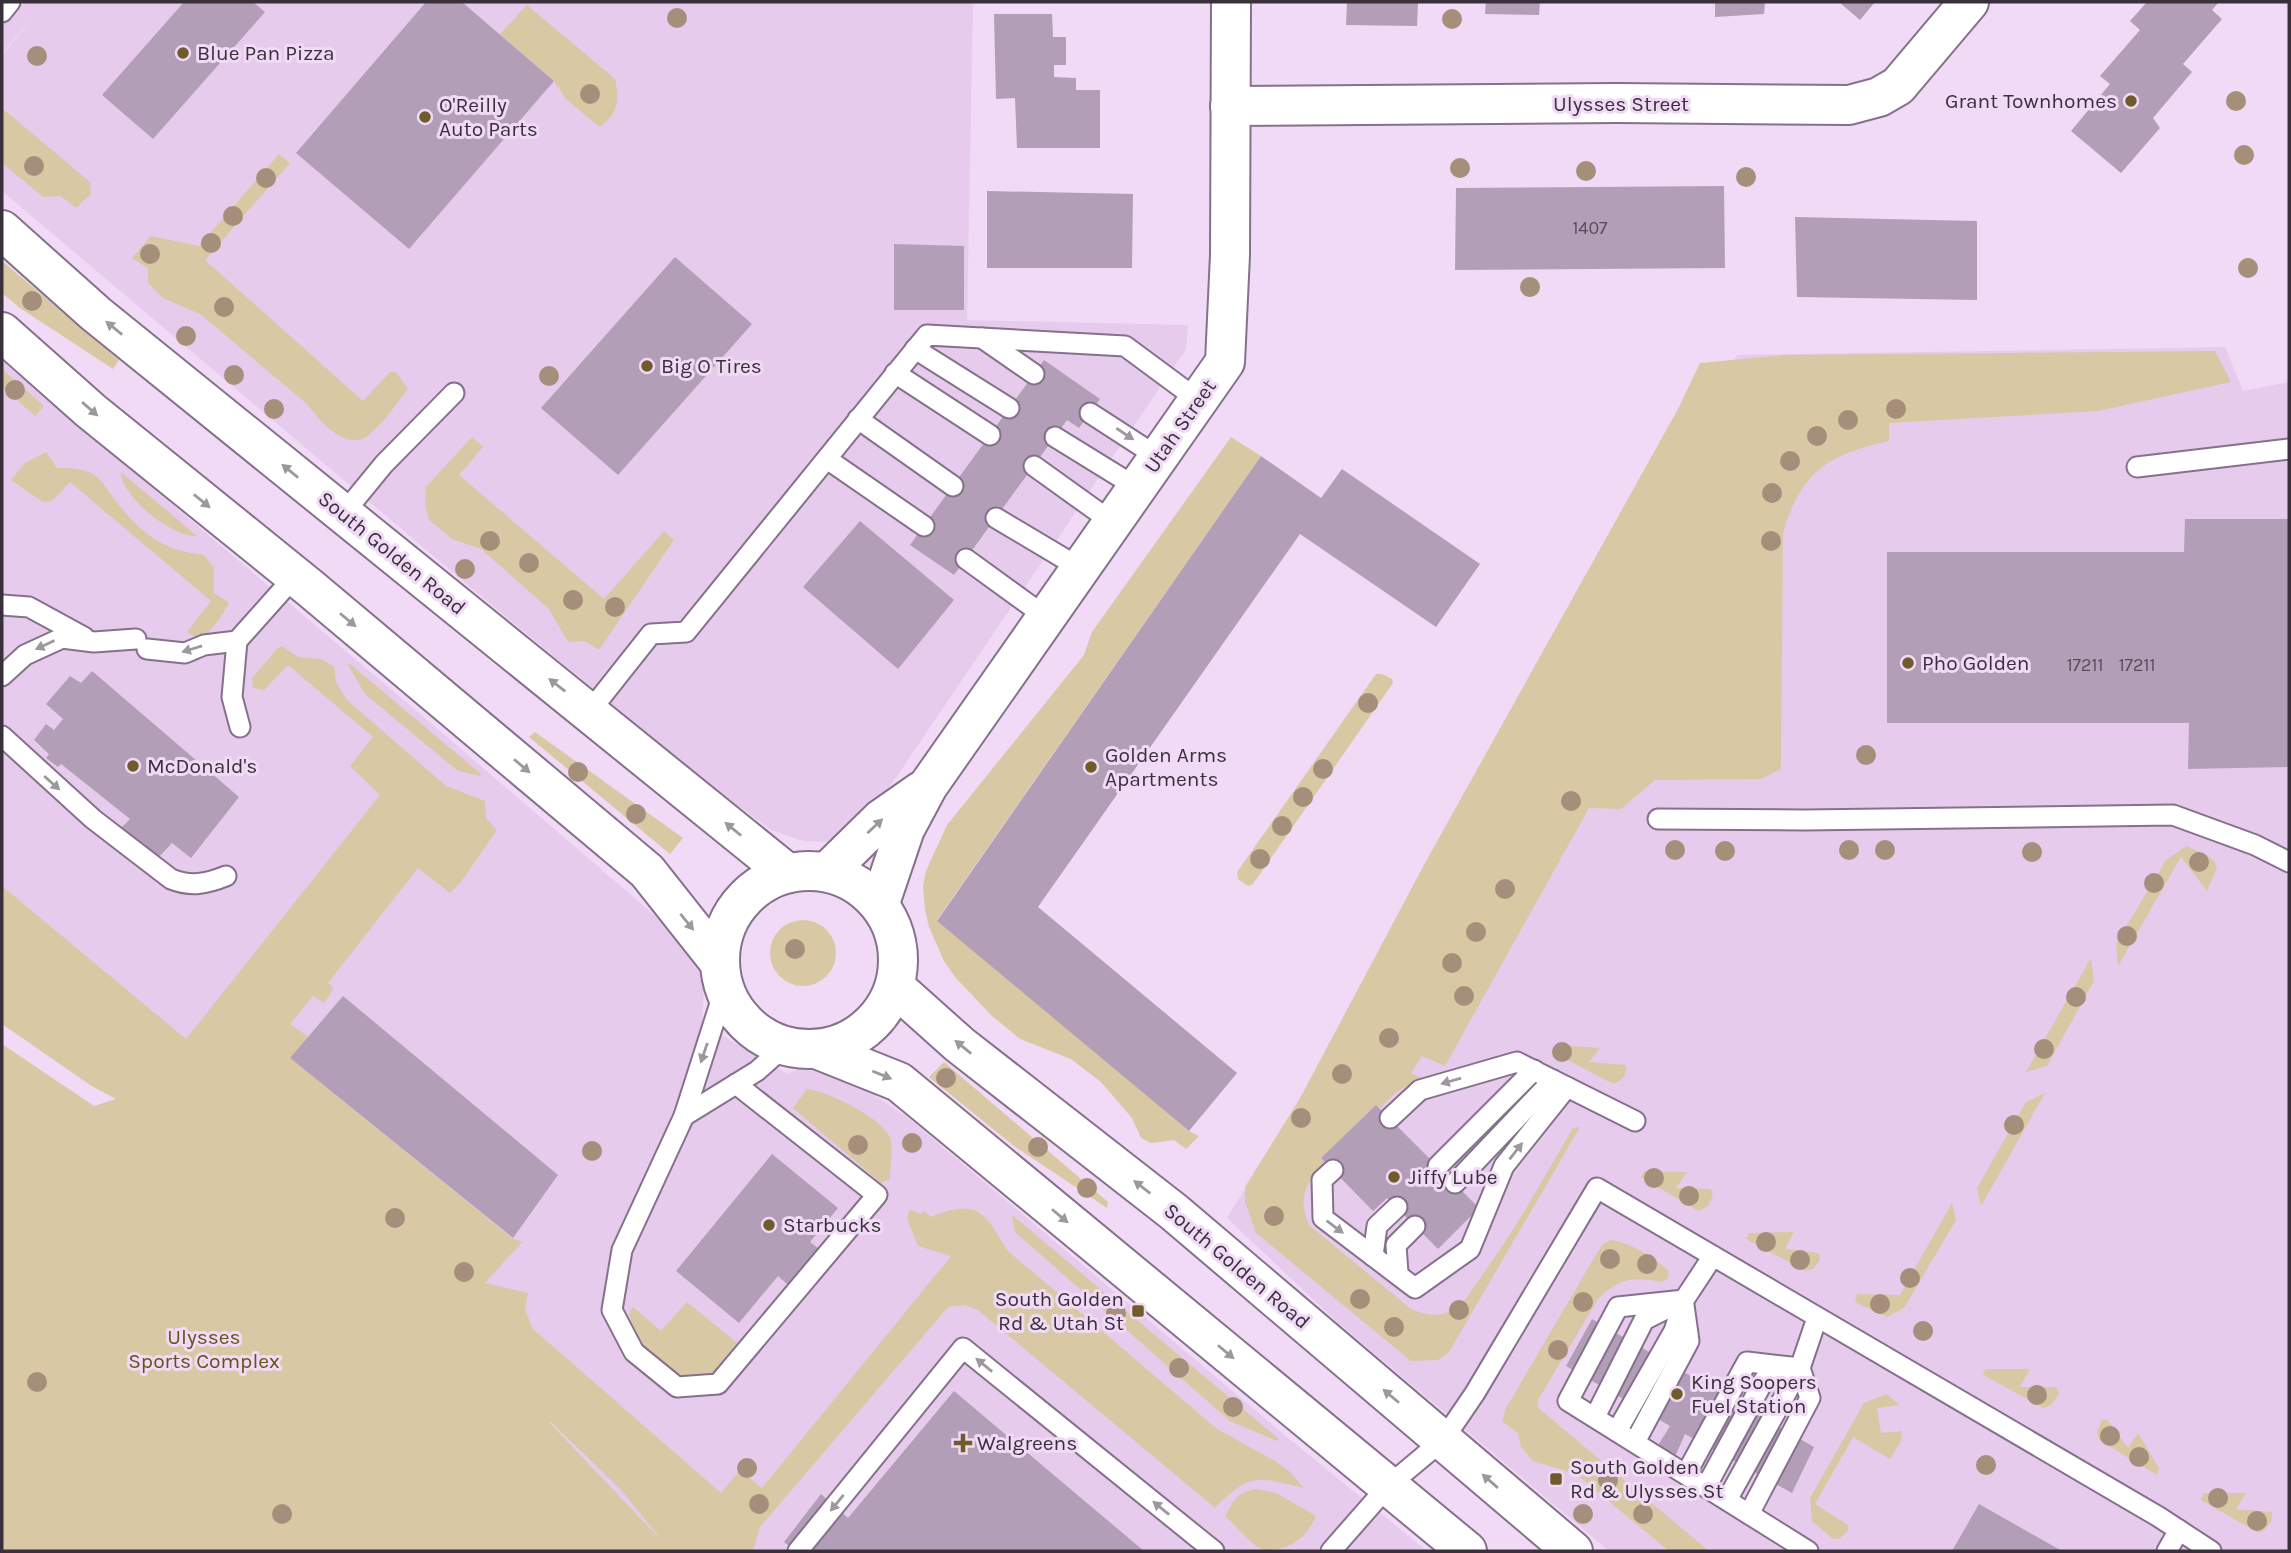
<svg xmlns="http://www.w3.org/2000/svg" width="2291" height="1553" font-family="Karla,sans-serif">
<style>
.built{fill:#e6cbed}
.green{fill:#d9c8a4;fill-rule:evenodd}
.building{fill:#b39eb8}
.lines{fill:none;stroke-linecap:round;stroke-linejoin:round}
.service-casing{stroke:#85718b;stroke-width:23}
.minor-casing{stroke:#85718b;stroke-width:42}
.secondary-casing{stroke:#85718b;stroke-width:42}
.service{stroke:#fff;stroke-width:19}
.minor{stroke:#fff;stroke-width:38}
.secondary{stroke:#fff;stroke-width:38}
.tree{fill:#a58f7b}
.oneway{fill:#9c989d}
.poi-dot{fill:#715b2b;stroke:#f0daf6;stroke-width:2.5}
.labels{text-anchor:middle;stroke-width:6;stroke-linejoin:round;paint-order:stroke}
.number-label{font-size:18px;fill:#584c5a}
.poi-label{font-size:21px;fill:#39303b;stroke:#f0daf6;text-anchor:start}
.street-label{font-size:21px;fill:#39303b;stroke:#f0daf6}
.park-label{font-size:21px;fill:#685117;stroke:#f0daf6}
</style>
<rect width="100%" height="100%" fill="#f0daf6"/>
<g class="built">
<polygon points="2,2 973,2 967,320 1188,325 1186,349 895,779 858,829 834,842 803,841 771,830 710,785 476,592 2,191 2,55 40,10 2,53"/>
<polygon points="2225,347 2243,391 2289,382 2289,1551 1609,1551 1336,1321 1227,1218 1539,707 1737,355"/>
<polygon points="2,361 418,712 674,932 696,962 704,985 702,1024 788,1074 804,1067 840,1072 907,1117 1293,1442 1427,1551 671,1551 330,1189 2,907"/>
</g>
<g class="green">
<path d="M527 5 615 79C620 100 618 115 599 127L566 99 554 81 500 34Z"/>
<polygon points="2,108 90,182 91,194 76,208 61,196 43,197 2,163"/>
<path d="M279 154 290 163 205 260 363 401 390 372H396L408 389C396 404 384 423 369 435 346 453 319 420 307 404L200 314 163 298 148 283V268L132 258 151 236 199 246Z"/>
<polygon points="2,261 119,360 113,369 20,308 2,293"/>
<path d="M2215 351 2231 382 2098 411 1889 423V441C1829 454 1801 471 1783 533L1781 769 1761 779 1655 780 1621 809 1589 808 1445 1066 1422 1056 1411 1073 1422 1078C1416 1084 1412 1083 1405 1087 1395 1092 1388 1100 1381 1108L1376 1105 1321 1158 1325 1162C1306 1185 1297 1195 1309 1225L1411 1309C1425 1315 1438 1318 1452 1310 1466 1303 1474 1286 1483 1274 1517 1227 1544 1177 1573 1128L1580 1127 1449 1352 1438 1360 1411 1361 1256 1233 1245 1202V1187L1299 1100 1425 863 1678 409 1700 363 1784 355Z"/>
<polygon points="2,369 44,406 35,416 2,387"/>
<polygon points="472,437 483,447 459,475 604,599 664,531 674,540 599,650 585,641 568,642 549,609 481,549 452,539 429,520 425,504 426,487"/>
<polygon points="1231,437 1261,456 937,920 1189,1131 1199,1136 1186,1149 1174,1140 1151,1143 1141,1138 1132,1118 1101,1082 1071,1059 1020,1039 992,1016 955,977 944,961 929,927 925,910 923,886 926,871 947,825 1084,655 1092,632"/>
<path d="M46 452 57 468C68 468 79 468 89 472 102 478 107 490 115 500 141 533 161 550 204 555L214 568V593L229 603C222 616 212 631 200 640L187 632 211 601 70 482 52 501 43 502 11 480 25 463Z"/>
<path d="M121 472 197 536C173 538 121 497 121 472Z"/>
<path d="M282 646 298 657 321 659 334 667 336 682 347 700 446 786 485 801 486 818 497 830 461 882 450 893 418 868 328 983 334 988 324 1003 313 996 290 1024 309 1037 290 1058 512 1238 522 1242 485 1283 528 1293 525 1310 533 1329 721 1493 740 1470 762 1488 951 1256 918 1246 907 1218 910 1209 921 1214 925 1211 930 1217C978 1199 983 1210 1007 1250L1217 1429 1275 1461 1289 1471 1304 1488C1257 1477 1250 1472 1215 1508L978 1310 965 1305 948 1307 760 1527 753 1551H2V1044L94 1106 116 1099 90 1085 2 1024V886L186 1039 380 795 350 766 373 737 288 665 264 690 253 688 252 678 277 649ZM551 1422 622 1491 663 1542 550 1423Z"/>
<polygon points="349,663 481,774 480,776 458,771 365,694 348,665"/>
<polygon points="1376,674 1382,674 1392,679 1393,683 1253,884 1248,886 1238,879 1237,872"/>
<polygon points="535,732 683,838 670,854 529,737"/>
<polygon points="2187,846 2214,860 2217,868 2207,891 2181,857 2118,966 2116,944 2166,860"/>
<circle cx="803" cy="953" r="33"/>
<polygon points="2091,958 2094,981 2047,1066 2026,1072"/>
<path d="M1557 1045 1600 1048 1589 1062 1626 1065C1627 1077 1623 1079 1613 1084L1553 1052Z"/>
<polygon points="944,1062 1108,1202 1107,1208 1014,1146 929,1077"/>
<path d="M807 1089C827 1091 886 1119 891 1140 893 1152 890 1167 890 1179L881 1183 793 1108Z"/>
<polygon points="2045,1093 1981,1206 1977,1188 2026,1102"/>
<polygon points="1644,1171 1687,1172 1676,1188 1711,1189 1713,1195 1708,1206 1698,1211 1641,1177"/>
<polygon points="1952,1203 1956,1220 1904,1308 1887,1317 1855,1302 1857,1294 1900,1295"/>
<polygon points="1012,1215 1279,1439 1277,1441 1230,1421 1015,1232"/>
<polygon points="1794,1232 1785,1249 1819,1253 1820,1260 1813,1269 1805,1271 1746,1239 1749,1233"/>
<path d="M1611 1240C1631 1243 1655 1257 1669 1272L1668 1278 1662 1282C1633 1277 1620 1277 1598 1299L1538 1400 1537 1407 1709 1551H1669L1576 1474 1533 1461 1521 1447 1518 1433 1502 1421 1506 1408 1597 1253 1603 1244Z"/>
<path d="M687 1302 737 1343C729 1352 722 1365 712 1373 691 1389 656 1362 642 1345 636 1338 633 1324 629 1315L633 1307 661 1331Z"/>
<polygon points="1985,1369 2030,1369 2020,1387 2056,1387 2059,1394 2051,1405 2044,1408 1983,1375"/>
<polygon points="1886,1394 1900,1405 1877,1408 1881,1433 1902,1431 1901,1441 1890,1459 1853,1437 1815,1504 1848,1525 1848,1531 1840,1538 1833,1539 1812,1521 1810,1498 1864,1403"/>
<polygon points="2107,1419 2128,1448 2138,1433 2159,1468 2157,1475 2099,1440 2097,1432 2102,1420"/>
<path d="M1257 1489 1276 1493 1316 1516C1307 1538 1287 1553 1262 1549 1251 1545 1234 1524 1225 1516 1235 1499 1237 1492 1257 1489Z"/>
<polygon points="2203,1493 2246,1493 2236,1509 2272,1512 2272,1520 2264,1531 2257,1532 2201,1500"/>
</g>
<g class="building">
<polygon points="184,2 253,2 265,12 153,139 102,95"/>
<polygon points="426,2 462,2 554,81 409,249 296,153"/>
<polygon points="1347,2 1418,2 1417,26 1346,25"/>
<polygon points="1486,2 1540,2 1539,15 1485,14"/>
<polygon points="1715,2 1765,2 1764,14 1715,17"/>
<polygon points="1839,2 1875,2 1860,20"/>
<polygon points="2147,2 2219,2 2212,10 2222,19 2183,64 2192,72 2153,118 2160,128 2121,173 2071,131 2110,84 2100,76 2140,30 2130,21"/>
<polygon points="994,14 1052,14 1053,37 1066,37 1066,65 1054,65 1054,77 1076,78 1076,90 1100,90 1100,148 1017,148 1015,98 996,99"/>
<polygon points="1724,186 1725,268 1455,270 1456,188"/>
<polygon points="987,191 1133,194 1132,268 987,268"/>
<polygon points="1795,217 1977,221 1977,300 1797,297"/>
<polygon points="894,244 964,246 964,310 894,310"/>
<polygon points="675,257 752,324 618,475 541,408"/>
<polygon points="1044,360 1100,399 1079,428 1067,420 954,575 910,545"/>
<polygon points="1261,456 1321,498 1342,469 1480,564 1436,627 1300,534 1038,907 1237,1073 1189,1131 937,921"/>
<polygon points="2185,519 2289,519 2289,767 2188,769 2189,723 1887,723 1887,552 2184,552"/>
<polygon points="860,521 954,600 898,669 803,587"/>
<polygon points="92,671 239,797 191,858 172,843 157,859 120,829 130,819 61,764 58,767 46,758 49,754 34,740 46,724 54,730 63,719 46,704 70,676 81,683"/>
<polygon points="343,996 558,1175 513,1238 290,1058"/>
<polygon points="1376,1105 1479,1208 1438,1249 1387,1198 1373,1211 1321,1158"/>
<polygon points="772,1154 838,1208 810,1242 818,1248 803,1267 788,1285 778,1276 739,1323 676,1271"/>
<polygon points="1592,1319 1814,1447 1792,1493 1685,1434 1675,1457 1657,1447 1670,1426 1566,1366"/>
<polygon points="954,1391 1144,1551 796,1551 784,1542 821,1494 848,1518"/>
<polygon points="1979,1504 2062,1551 1952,1551"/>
</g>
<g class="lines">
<g class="service-casing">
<g id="service">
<polyline points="2,12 10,2"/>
<polyline points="982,338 1034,374"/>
<polyline points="915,349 1009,408"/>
<polyline points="895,373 990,435"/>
<polyline points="1090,413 1158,457"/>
<polyline points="858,419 953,486"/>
<polyline points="1055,437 1136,487"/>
<polyline points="827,459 924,526"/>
<polyline points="1034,466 1112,522"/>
<polyline points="2137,467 2289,449"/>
<polyline points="343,514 384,464 454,393"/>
<polyline points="996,518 1080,568"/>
<polyline points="966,559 1046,617"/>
<polyline points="2,605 29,607 84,637"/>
<polyline points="147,649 185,653 204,645 237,641"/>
<polyline points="2,676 25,655 62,638 94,642 136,639"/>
<polyline points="590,711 651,634 686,632 927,335 1125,346 1198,400"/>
<polyline points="240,727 232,697 237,641 295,576"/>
<path d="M2 736 93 819 171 879C191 887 206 884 226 876"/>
<polyline points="1658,819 1805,820 2173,815 2255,845 2289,862"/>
<polyline points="724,991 684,1116 622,1250 612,1310 634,1352 677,1387 718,1384 877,1195 736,1084"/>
<polyline points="684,1116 757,1071 784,1047"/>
<polyline points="1390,1118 1420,1090 1517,1062 1635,1121"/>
<polyline points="1438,1166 1534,1070"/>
<polyline points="1333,1170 1322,1180 1323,1218 1415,1288 1470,1249 1504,1166 1567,1087"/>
<polyline points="1455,1183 1553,1080"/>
<polyline points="1373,1256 1377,1226 1397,1207"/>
<polyline points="1713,1256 1684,1300 1618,1307 1568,1401 1808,1551"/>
<polyline points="1398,1273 1396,1245 1415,1226"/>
<polyline points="1595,1417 1644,1320 1684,1300 1674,1331 1617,1431"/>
<polyline points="1635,1442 1689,1341 1684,1305"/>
<polyline points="1686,1474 1747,1362 1800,1368 1817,1318"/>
<polyline points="1706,1487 1764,1380 1800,1368 1727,1500"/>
<polyline points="1749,1514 1810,1398 1800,1368"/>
<polyline points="798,1551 963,1348 1214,1551"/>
<polyline points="1331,1551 1388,1486 1443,1440 1475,1393 1597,1188 2159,1517 2211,1551"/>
<polyline points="2167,1551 2179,1530"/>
</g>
</g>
<g class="minor-casing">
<g id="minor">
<polyline points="1230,106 1616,103 1849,105 1879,97 1898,86 1969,2"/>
<polyline points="827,872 881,819 921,791"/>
<polyline points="880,903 905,829 928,786 1225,362 1230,255 1231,2"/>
</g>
</g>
<g class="secondary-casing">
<g id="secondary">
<polyline points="2,230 96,314 786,872"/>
<polyline points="2,332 91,411 310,588 647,871 719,962"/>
<circle cx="809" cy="960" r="89"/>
<polyline points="895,987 960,1045 1174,1212 1573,1551"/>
<polyline points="819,1050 899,1082 1467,1551"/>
</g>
</g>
<use href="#service" class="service"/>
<use href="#minor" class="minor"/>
<use href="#secondary" class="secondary"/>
</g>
<g class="tree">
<circle cx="677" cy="18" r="10"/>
<circle cx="1452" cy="19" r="10"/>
<circle cx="37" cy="56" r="10"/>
<circle cx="590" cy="94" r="10"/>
<circle cx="2236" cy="101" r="10"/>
<circle cx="2244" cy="155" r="10"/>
<circle cx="34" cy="166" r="10"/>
<circle cx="1460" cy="168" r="10"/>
<circle cx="1586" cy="171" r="10"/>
<circle cx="1746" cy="177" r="10"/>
<circle cx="266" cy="178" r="10"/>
<circle cx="233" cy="216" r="10"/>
<circle cx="211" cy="243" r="10"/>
<circle cx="150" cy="254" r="10"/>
<circle cx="2248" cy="268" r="10"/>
<circle cx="1530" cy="287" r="10"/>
<circle cx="32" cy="301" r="10"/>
<circle cx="224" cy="307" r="10"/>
<circle cx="186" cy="336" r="10"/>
<circle cx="234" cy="375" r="10"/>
<circle cx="549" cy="376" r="10"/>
<circle cx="15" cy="390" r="10"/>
<circle cx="274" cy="409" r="10"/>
<circle cx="1896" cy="409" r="10"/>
<circle cx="1848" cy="420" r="10"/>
<circle cx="1817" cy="436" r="10"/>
<circle cx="1790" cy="461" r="10"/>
<circle cx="1772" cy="493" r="10"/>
<circle cx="490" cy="541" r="10"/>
<circle cx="1771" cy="541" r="10"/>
<circle cx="529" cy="563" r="10"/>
<circle cx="465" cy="569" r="10"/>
<circle cx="573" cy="600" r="10"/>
<circle cx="615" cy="607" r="10"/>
<circle cx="1368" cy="703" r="10"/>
<circle cx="1866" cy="755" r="10"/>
<circle cx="1323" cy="769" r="10"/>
<circle cx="578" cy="772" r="10"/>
<circle cx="1303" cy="797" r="10"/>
<circle cx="1571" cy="801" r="10"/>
<circle cx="636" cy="814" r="10"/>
<circle cx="1282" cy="826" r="10"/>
<circle cx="1675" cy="850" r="10"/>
<circle cx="1849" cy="850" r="10"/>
<circle cx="1885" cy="850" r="10"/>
<circle cx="1725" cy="851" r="10"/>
<circle cx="2032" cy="852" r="10"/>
<circle cx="1260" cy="859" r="10"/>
<circle cx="2199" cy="862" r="10"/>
<circle cx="2154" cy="883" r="10"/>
<circle cx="1505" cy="889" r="10"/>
<circle cx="1476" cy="932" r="10"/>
<circle cx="2127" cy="936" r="10"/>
<circle cx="795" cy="949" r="10"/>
<circle cx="1452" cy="963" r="10"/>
<circle cx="1464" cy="996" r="10"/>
<circle cx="2076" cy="997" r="10"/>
<circle cx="1389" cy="1038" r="10"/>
<circle cx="2044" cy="1049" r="10"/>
<circle cx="1562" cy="1052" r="10"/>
<circle cx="1342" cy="1074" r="10"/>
<circle cx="946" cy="1078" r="10"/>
<circle cx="1301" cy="1118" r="10"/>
<circle cx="2014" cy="1125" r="10"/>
<circle cx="912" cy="1143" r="10"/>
<circle cx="858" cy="1145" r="10"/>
<circle cx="1038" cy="1147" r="10"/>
<circle cx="592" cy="1151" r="10"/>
<circle cx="1654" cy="1178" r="10"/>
<circle cx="1087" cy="1188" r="10"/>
<circle cx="1689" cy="1196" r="10"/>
<circle cx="1274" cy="1216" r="10"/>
<circle cx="395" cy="1218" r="10"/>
<circle cx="1766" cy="1242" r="10"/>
<circle cx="1610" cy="1259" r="10"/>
<circle cx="1800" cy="1260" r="10"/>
<circle cx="1647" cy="1264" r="10"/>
<circle cx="464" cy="1272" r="10"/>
<circle cx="1910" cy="1278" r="10"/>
<circle cx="1360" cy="1299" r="10"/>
<circle cx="1583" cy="1302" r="10"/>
<circle cx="1880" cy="1304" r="10"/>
<circle cx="1459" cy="1310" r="10"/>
<circle cx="1116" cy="1313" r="10"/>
<circle cx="1394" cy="1327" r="10"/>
<circle cx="1923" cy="1331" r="10"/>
<circle cx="1558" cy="1350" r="10"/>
<circle cx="1179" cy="1368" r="10"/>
<circle cx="37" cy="1382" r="10"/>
<circle cx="2037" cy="1395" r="10"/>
<circle cx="1233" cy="1407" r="10"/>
<circle cx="2110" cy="1436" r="10"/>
<circle cx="2139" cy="1457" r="10"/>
<circle cx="1986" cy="1465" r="10"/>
<circle cx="747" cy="1468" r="10"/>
<circle cx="1608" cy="1480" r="10"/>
<circle cx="2218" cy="1498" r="10"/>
<circle cx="759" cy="1504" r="10"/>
<circle cx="282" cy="1514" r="10"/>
<circle cx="1583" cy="1514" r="10"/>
<circle cx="1643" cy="1514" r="10"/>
<circle cx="2257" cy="1521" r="10"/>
</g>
<defs><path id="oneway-solid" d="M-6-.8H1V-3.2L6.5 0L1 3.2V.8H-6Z" transform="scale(1.75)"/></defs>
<g class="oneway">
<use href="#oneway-solid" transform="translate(114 328) rotate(-141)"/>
<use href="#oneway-solid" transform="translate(90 409) rotate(41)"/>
<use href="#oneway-solid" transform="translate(1125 434) rotate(34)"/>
<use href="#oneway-solid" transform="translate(290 471) rotate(-141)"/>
<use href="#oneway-solid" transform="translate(202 501) rotate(39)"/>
<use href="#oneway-solid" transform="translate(348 620) rotate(40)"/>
<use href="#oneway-solid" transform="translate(45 645) rotate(155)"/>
<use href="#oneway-solid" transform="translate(192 649) rotate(163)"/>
<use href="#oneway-solid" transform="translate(557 685) rotate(-142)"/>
<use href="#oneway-solid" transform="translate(522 766) rotate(40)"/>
<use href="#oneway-solid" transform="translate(52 783) rotate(42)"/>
<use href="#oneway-solid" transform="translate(875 826) rotate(-43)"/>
<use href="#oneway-solid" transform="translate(733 829) rotate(-141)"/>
<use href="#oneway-solid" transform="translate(687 922) rotate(51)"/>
<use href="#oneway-solid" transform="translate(963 1047) rotate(-141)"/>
<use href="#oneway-solid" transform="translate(704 1053) rotate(109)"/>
<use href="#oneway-solid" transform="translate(882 1075) rotate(22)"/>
<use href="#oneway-solid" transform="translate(1451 1081) rotate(164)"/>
<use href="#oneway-solid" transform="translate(1516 1151) rotate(-52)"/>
<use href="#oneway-solid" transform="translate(1142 1187) rotate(-142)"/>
<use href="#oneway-solid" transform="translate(1060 1216) rotate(40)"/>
<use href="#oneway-solid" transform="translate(1335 1227) rotate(37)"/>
<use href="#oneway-solid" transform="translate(1226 1352) rotate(40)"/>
<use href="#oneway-solid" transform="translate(984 1365) rotate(-141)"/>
<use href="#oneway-solid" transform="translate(1391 1396) rotate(-140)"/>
<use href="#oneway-solid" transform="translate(1490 1481) rotate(-139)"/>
<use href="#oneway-solid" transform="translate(837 1503) rotate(129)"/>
<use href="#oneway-solid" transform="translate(1161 1508) rotate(-141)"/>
</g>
<g class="poi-dot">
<circle cx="183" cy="53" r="7"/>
<circle cx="2131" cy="101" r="7"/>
<circle cx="425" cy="117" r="7"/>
<circle cx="647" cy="366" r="7"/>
<circle cx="1908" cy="663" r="7"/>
<circle cx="133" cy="766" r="7"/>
<circle cx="1091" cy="767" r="7"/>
<circle cx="1394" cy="1177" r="7"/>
<circle cx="769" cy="1225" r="7"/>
<rect x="1131" y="1304" width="14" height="14" rx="3.5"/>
<circle cx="1677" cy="1394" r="7"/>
<path d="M959.5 1432.5h7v7h7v7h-7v7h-7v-7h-7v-7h7z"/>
<rect x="1549" y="1472" width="14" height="14" rx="3.5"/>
</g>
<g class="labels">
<g class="number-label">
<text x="1590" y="234">1407</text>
<text x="2085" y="671">17211</text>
<text x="2137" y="671">17211</text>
</g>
<g class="poi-label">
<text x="197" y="60">Blue Pan Pizza</text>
<text x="2117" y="108" text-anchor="end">Grant Townhomes</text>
<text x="439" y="112">O'Reilly<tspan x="439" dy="24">Auto Parts</tspan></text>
<text x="661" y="373">Big O Tires</text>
<text x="1922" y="670">Pho Golden</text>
<text x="1105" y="762">Golden Arms<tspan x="1105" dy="24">Apartments</tspan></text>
<text x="147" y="773">McDonald's</text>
<text x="1408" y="1184">Jiffy Lube</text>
<text x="783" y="1232">Starbucks</text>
<text x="1124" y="1306" text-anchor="end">South Golden<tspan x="1124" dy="24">Rd &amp; Utah St</tspan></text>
<text x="1691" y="1389">King Soopers<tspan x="1691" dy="24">Fuel Station</tspan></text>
<text x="977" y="1450">Walgreens</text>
<text x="1570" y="1474">South Golden<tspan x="1570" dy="24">Rd &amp; Ulysses St</tspan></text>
</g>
<g class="street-label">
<text x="1621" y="111">Ulysses Street</text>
<text transform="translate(1180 426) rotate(-55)" y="7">Utah Street</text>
<text transform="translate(392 553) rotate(39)" y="7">South Golden Road</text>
<text transform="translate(1237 1266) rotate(40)" y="7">South Golden Road</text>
</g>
<g class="park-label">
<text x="204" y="1344">Ulysses<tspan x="204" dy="24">Sports Complex</tspan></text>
</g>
</g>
<rect width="2291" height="1553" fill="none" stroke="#39303b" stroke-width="7"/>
</svg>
